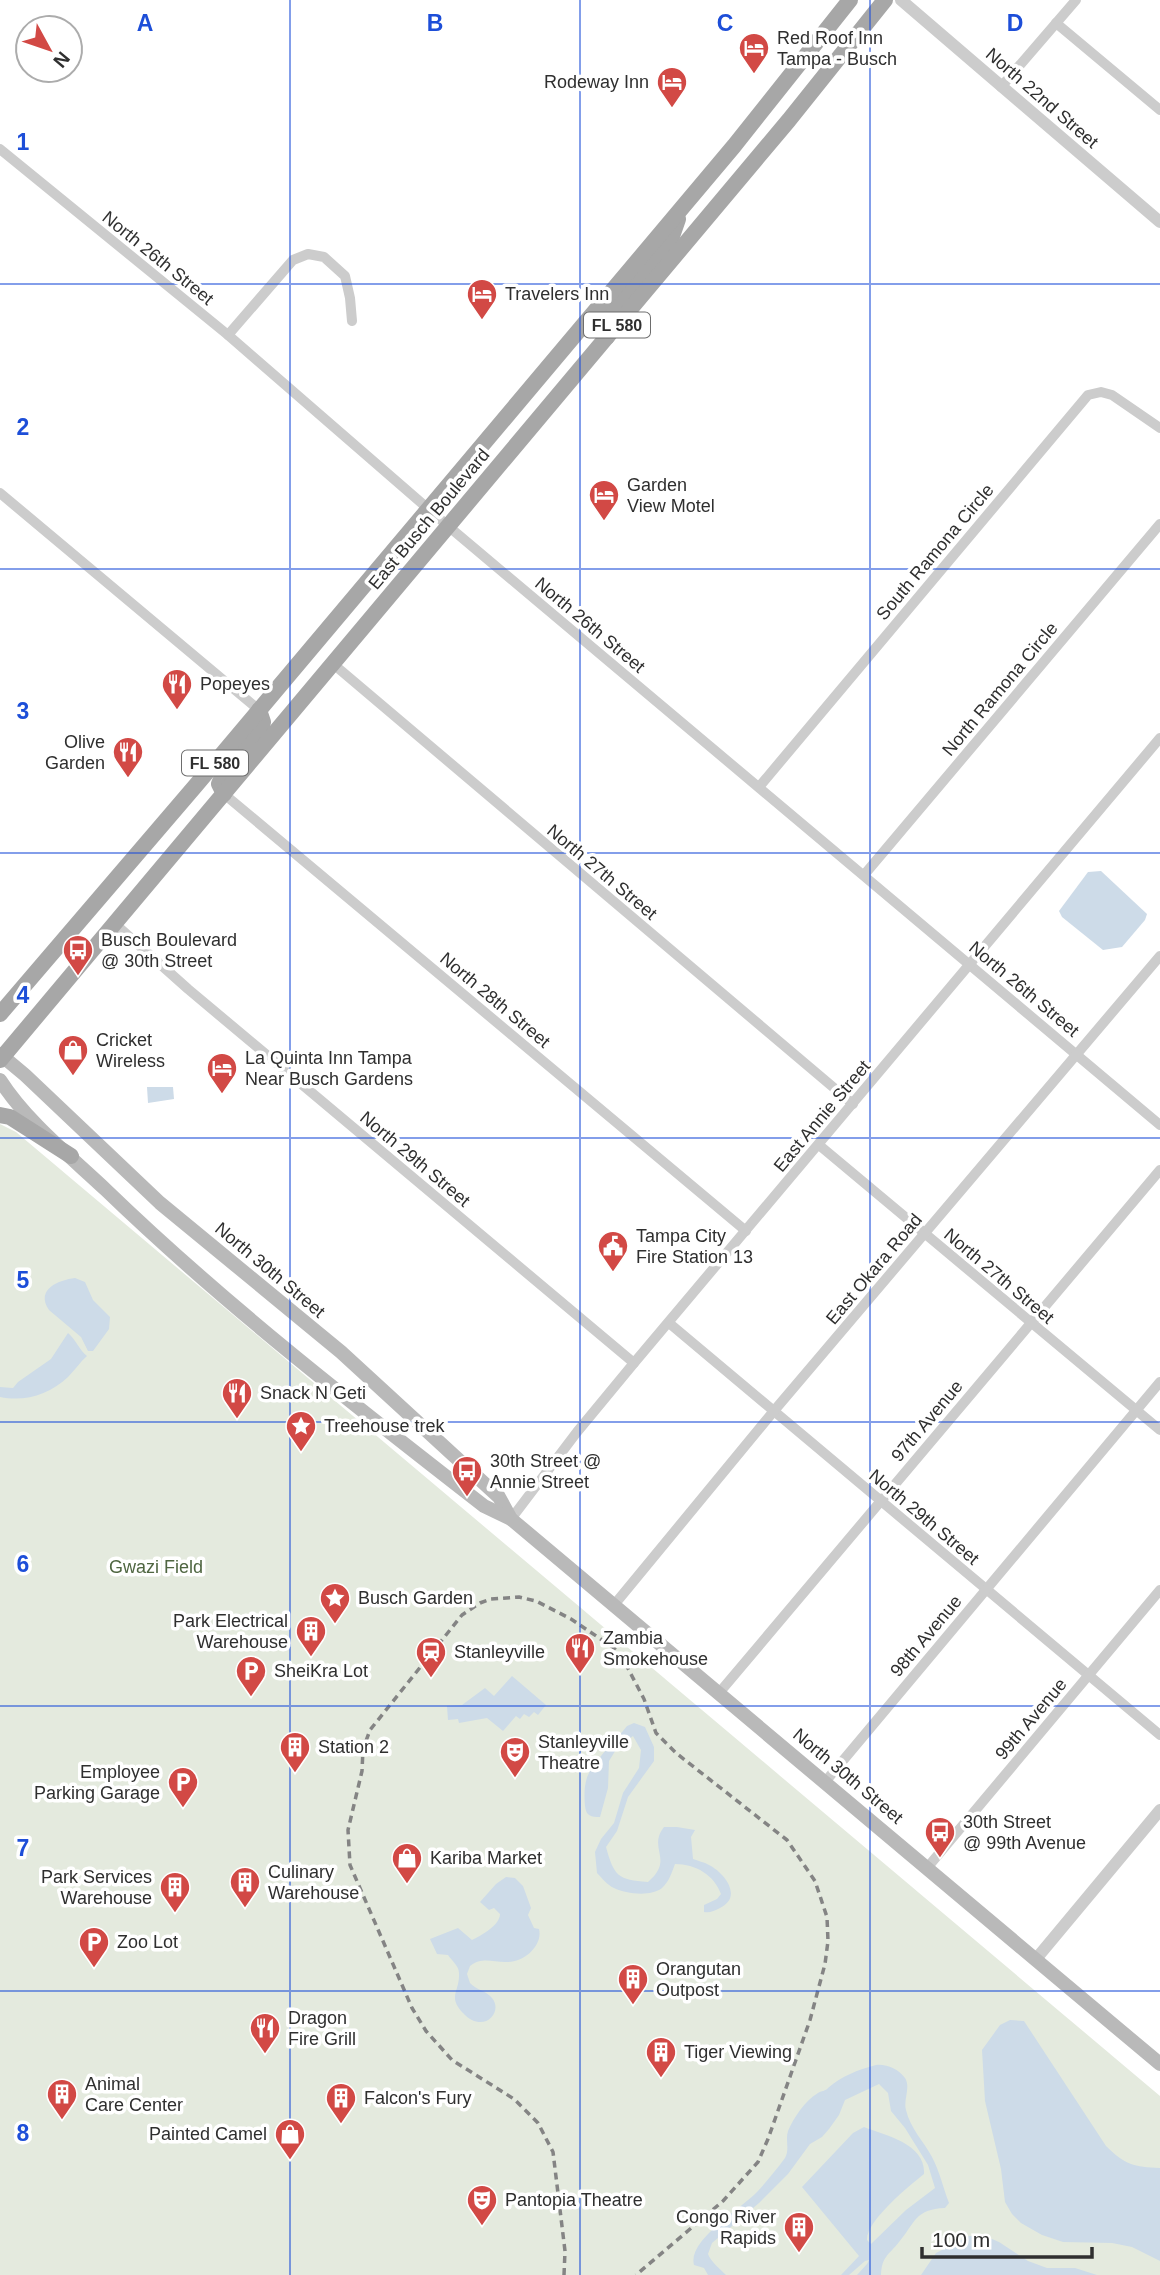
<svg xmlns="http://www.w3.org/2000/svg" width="1160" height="2275" font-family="Helvetica,sans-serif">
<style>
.green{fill:#e4eade}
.water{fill:#cddbe8}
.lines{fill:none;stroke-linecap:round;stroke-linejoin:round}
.minor{stroke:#ccc;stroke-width:10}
.tertiary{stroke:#ccc;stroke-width:12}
.secondary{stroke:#b9b9b9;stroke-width:14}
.primary{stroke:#a7a7a7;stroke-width:16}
.rail{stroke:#848484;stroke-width:3.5;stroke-dasharray:7 5;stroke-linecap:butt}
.grid{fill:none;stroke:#1d4ed8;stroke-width:2;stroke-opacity:0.55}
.labels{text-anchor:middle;stroke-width:7;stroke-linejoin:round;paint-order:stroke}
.shield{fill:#fff;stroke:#6d6d6d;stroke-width:2}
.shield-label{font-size:16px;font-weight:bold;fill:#2f2f2f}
.poi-label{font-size:18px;fill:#2f2f2f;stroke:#fff;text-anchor:start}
.street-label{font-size:18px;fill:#2f2f2f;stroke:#fff}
.park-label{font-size:18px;fill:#4f6641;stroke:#fff}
.grid-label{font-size:23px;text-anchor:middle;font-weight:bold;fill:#1d4ed8;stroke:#fff;stroke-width:7;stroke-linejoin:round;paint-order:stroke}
</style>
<rect width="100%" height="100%" fill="#fff"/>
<polygon class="green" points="0,1124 16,1132 1160,2096 1160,2275 0,2275"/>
<g class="water">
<polygon points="1101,871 1147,914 1145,920 1122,947 1103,950 1062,917 1059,911 1088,872"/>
<polygon points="147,1087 173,1087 174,1099 148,1103"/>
<path d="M75 1278 85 1282 93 1300 110 1317 109 1329 93 1351H88L81 1337 49 1310C35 1289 59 1280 75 1278Z"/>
<path d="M68 1333C76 1340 80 1351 87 1356 80 1362 75 1370 68 1377 49 1395 25 1402 0 1397V1387L13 1388 18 1382 51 1359Z"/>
<polygon points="512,1676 546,1705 538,1715 534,1712 529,1717 524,1714 520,1719 516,1716 503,1731 487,1718 459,1723 458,1719 448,1720 447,1706 462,1705 485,1688 494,1696"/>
<path d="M634 1723 645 1727 654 1747V1761L628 1797 617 1831 606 1847C614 1876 618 1880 648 1882 675 1859 647 1849 664 1827H677L695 1830 691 1837 693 1859C698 1861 704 1862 709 1865 725 1873 743 1897 720 1908 714 1911 710 1913 704 1912V1905L717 1899 721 1894C714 1875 696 1864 675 1864 672 1872 669 1882 662 1888 651 1897 626 1894 614 1888 607 1885 602 1878 597 1873L595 1852 601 1839 614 1823 623 1793 639 1768 641 1750 633 1736 617 1748 609 1761 608 1788 600 1817C591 1817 586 1816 585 1806 584 1796 584 1782 589 1773 596 1759 617 1739 627 1726Z"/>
<path d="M506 1877 515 1878 523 1886 531 1908 528 1915 534 1928 539 1929C543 1945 525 1962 508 1962 494 1963 483 1956 470 1966L467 1974 470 1983C476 1990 487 1991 492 1998 504 2012 483 2035 463 2013 447 1996 460 1992 459 1973 459 1966 452 1961 448 1955L437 1954 430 1939 458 1928 472 1940C482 1935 500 1925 500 1914L494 1908 489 1910 480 1902 496 1884Z"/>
<path d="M1010 2020 1024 2021 1106 2146C1125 2165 1134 2167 1160 2168V2261L1132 2247 1112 2243 1063 2242 1042 2235 1021 2223 1012 2214 1005 2202 1001 2169 985 2101 982 2050 1000 2025Z"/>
<path d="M876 2065C887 2064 898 2069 905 2078 911 2087 903 2100 906 2110 910 2128 924 2142 932 2157 940 2172 943 2188 949 2203L945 2208C915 2209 915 2223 899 2242 888 2256 882 2256 881 2275H857L867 2264 869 2260 865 2261 849 2275H841L859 2256 802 2187 853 2133 864 2127C887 2136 926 2144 924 2174 909 2186 866 2221 867 2240L871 2244 906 2210 935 2188 928 2165 905 2128 891 2111 888 2093 879 2084 845 2100 839 2115 829 2129 822 2137 810 2144 788 2174 759 2203 712 2243 708 2254C711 2262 720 2269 726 2275H708L704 2268 694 2265C687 2240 742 2208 757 2192 767 2181 777 2169 785 2158 790 2149 785 2140 788 2131 794 2117 805 2101 818 2093 821 2091 826 2091 828 2088 842 2076 857 2070 876 2065Z"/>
<polygon points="969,2236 985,2236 999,2242 1028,2261 1047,2268 1075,2268 1097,2275 921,2275 936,2253"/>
</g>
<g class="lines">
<g class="minor">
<polyline points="1056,23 1160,110"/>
<polyline points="1001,87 1076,0"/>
<polyline points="0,149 228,335 448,526 1160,1125"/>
<polyline points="228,335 293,260 308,254 324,257 345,276 350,298 352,321"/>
<polyline points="0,493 259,710"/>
<polyline points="332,663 853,1104"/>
<polyline points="759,787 1088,395 1101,392 1112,395 1160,428"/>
<polyline points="224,794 746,1231"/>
<polyline points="864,875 1160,524"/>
<polyline points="114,923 188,989 634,1363"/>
<polyline points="819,1145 1160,1430"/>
<polyline points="669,1323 1160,1735"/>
<polyline points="511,1519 577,1432 634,1363 1160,738"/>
<polyline points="614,1605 773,1412 1160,956"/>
<polyline points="719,1693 1160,1170"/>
<polyline points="825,1782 1160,1382"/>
<polyline points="927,1868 1160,1590"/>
</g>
<g class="tertiary">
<polyline points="901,0 1160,222"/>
<polyline points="1036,1959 1160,1810"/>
</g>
<g class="secondary">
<polyline points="0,1054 25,1075 160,1203 341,1352 499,1497 511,1519"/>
<path d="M0 1080C27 1122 70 1156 106 1190 224 1304 354 1405 484 1506L511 1519 1160 2064"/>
</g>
<g class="primary">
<polyline points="607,337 603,326 605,320 670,242 678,219"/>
<polyline points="224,794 219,784 222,777 261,730 263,722 259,710"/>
<polyline points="0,1014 197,784 734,146 850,0"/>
<polyline points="0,1060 789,120 885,0"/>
<polyline points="0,1115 10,1117 71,1156"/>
</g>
<polyline class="rail" points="564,2275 565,2251 553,2152 538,2123 514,2099 452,2060 426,2031 412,2008 350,1865 348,1830 362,1771 363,1749 370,1730 462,1615 480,1603 491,1599 519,1597 536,1601 571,1619 614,1648 623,1659 644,1699 656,1733 676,1753 787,1840 815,1881 827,1917 828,1941 825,1964 810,2020 768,2139 758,2162 723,2201 636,2275"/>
</g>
<path class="grid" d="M290 0V2275M580 0V2275M870 0V2275M0 284H1160M0 569H1160M0 853H1160M0 1138H1160M0 1422H1160M0 1706H1160M0 1991H1160"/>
<defs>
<g id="hotel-pin" transform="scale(1.575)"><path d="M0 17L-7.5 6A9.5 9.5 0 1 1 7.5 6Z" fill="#d24945" stroke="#fff"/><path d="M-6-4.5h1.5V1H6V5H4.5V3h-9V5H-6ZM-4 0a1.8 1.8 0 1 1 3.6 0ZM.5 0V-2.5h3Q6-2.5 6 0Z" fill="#fff"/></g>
<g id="restaurant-pin" transform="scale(1.575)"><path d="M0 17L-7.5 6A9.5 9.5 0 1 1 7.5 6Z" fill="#d24945" stroke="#fff"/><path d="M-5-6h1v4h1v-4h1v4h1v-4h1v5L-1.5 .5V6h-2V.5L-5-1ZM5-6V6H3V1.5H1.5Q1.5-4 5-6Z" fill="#fff"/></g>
<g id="bus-pin" transform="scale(1.575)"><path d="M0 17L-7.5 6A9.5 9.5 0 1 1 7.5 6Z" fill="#d24945" stroke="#fff"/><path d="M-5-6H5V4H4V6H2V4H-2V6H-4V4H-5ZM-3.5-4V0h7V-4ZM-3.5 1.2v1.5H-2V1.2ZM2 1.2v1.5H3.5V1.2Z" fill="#fff"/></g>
<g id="shop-pin" transform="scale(1.575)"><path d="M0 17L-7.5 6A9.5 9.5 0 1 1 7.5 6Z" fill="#d24945" stroke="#fff"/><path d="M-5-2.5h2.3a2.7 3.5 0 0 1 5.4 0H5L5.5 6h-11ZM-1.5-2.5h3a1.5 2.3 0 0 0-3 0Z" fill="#fff"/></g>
<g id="civic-pin" transform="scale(1.575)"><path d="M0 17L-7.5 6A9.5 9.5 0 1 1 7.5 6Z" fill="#d24945" stroke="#fff"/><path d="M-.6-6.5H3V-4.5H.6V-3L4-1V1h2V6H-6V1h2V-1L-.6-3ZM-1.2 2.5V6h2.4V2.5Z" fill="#fff"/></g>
<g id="sight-pin" transform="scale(1.575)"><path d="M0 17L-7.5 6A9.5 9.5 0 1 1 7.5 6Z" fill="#d24945" stroke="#fff"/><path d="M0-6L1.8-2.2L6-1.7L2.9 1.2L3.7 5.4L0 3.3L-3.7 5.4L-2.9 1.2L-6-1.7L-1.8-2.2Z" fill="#fff"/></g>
<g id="building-pin" transform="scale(1.575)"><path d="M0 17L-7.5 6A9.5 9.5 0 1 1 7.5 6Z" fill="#d24945" stroke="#fff"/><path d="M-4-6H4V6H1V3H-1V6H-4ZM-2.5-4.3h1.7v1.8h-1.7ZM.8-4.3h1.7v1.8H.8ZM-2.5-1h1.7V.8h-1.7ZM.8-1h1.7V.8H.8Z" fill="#fff"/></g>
<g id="station-pin" transform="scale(1.575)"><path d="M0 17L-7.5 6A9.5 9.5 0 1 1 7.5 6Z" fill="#d24945" stroke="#fff"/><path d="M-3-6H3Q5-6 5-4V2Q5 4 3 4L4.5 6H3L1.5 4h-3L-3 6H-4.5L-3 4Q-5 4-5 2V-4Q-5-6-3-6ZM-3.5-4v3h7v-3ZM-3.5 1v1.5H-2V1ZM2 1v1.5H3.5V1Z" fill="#fff"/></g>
<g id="parking-pin" transform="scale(1.575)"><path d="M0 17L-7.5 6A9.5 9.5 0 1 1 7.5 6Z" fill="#d24945" stroke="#fff"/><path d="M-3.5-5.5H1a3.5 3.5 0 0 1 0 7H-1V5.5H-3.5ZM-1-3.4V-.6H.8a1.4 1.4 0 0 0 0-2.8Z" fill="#fff"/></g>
<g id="theatre-pin" transform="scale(1.575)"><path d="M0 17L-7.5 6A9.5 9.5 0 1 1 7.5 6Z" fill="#d24945" stroke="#fff"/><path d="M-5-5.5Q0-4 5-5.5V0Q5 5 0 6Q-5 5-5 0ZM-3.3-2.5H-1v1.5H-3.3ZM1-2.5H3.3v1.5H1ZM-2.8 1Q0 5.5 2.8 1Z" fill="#fff"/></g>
</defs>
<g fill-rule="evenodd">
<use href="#hotel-pin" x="754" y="48"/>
<use href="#hotel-pin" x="672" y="82"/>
<use href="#hotel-pin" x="482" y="294"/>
<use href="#hotel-pin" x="604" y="495"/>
<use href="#restaurant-pin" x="177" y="684"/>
<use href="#restaurant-pin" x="128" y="752"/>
<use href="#bus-pin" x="78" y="950"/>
<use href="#shop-pin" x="73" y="1050"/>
<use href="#hotel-pin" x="222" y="1068"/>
<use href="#civic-pin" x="613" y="1246"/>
<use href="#restaurant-pin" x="237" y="1393"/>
<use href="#sight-pin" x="301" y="1426"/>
<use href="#bus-pin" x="467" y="1471"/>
<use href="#sight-pin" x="335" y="1598"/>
<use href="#building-pin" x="311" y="1631"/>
<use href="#restaurant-pin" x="580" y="1648"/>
<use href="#station-pin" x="431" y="1652"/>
<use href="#parking-pin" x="251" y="1671"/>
<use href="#building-pin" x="295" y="1747"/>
<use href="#theatre-pin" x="515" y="1752"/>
<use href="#parking-pin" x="183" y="1782"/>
<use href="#bus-pin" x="940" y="1832"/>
<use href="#shop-pin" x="407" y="1858"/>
<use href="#building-pin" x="245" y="1882"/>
<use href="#building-pin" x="175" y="1887"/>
<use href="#parking-pin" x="94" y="1942"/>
<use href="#building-pin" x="633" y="1979"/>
<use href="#restaurant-pin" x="265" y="2028"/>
<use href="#building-pin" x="661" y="2052"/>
<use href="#building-pin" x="62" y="2094"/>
<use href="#building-pin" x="341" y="2098"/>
<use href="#shop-pin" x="290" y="2134"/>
<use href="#theatre-pin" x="482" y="2200"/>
<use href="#building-pin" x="799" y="2227"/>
</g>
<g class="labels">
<g class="shield">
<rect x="584" y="312.5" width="66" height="25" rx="5"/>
<rect x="182" y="750.5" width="66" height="25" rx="5"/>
</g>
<g class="shield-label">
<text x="617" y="331">FL 580</text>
<text x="215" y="769">FL 580</text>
</g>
<g class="poi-label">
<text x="777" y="44">Red Roof Inn<tspan x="777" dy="21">Tampa - Busch</tspan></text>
<text x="649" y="88" text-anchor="end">Rodeway Inn</text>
<text x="505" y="300">Travelers Inn</text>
<text x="627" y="491">Garden<tspan x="627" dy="21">View Motel</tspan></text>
<text x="200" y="690">Popeyes</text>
<text x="105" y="748" text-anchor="end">Olive<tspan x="105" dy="21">Garden</tspan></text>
<text x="101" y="946">Busch Boulevard<tspan x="101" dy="21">@ 30th Street</tspan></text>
<text x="96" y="1046">Cricket<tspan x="96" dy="21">Wireless</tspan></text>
<text x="245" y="1064">La Quinta Inn Tampa<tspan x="245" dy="21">Near Busch Gardens</tspan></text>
<text x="636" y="1242">Tampa City<tspan x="636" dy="21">Fire Station 13</tspan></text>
<text x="260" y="1399">Snack N Geti</text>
<text x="324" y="1432">Treehouse trek</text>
<text x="490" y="1467">30th Street @<tspan x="490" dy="21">Annie Street</tspan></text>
<text x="358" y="1604">Busch Garden</text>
<text x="288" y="1627" text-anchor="end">Park Electrical<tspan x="288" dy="21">Warehouse</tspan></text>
<text x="603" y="1644">Zambia<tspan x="603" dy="21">Smokehouse</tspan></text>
<text x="454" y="1658">Stanleyville</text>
<text x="274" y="1677">SheiKra Lot</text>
<text x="538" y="1748">Stanleyville<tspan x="538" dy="21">Theatre</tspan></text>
<text x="318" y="1753">Station 2</text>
<text x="160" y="1778" text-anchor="end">Employee<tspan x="160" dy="21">Parking Garage</tspan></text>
<text x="963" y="1828">30th Street<tspan x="963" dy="21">@ 99th Avenue</tspan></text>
<text x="430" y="1864">Kariba Market</text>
<text x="268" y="1878">Culinary<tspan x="268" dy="21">Warehouse</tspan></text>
<text x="152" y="1883" text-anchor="end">Park Services<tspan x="152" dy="21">Warehouse</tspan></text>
<text x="117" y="1948">Zoo Lot</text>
<text x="656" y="1975">Orangutan<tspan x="656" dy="21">Outpost</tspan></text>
<text x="288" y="2024">Dragon<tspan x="288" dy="21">Fire Grill</tspan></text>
<text x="684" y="2058">Tiger Viewing</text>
<text x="85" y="2090">Animal<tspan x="85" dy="21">Care Center</tspan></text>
<text x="364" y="2104">Falcon's Fury</text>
<text x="267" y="2140" text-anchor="end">Painted Camel</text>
<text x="505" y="2206">Pantopia Theatre</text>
<text x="776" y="2223" text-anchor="end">Congo River<tspan x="776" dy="21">Rapids</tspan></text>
</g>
<g class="street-label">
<text transform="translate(1042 98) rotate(41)" y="6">North 22nd Street</text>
<text transform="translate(158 258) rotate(39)" y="6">North 26th Street</text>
<text transform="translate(429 519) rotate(-50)" y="6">East Busch Boulevard</text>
<text transform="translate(935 552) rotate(-50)" y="6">South Ramona Circle</text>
<text transform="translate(590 625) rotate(40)" y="6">North 26th Street</text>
<text transform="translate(1000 689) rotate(-50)" y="6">North Ramona Circle</text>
<text transform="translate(602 872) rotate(40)" y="6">North 27th Street</text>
<text transform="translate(1024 989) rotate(40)" y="6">North 26th Street</text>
<text transform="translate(495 1000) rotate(40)" y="6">North 28th Street</text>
<text transform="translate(822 1116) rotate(-50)" y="6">East Annie Street</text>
<text transform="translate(415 1159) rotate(40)" y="6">North 29th Street</text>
<text transform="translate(874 1269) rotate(-50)" y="6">East Okara Road</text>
<text transform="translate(270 1270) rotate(40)" y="6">North 30th Street</text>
<text transform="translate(999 1276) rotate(40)" y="6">North 27th Street</text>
<text transform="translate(927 1421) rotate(-50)" y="6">97th Avenue</text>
<text transform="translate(924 1517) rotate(40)" y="6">North 29th Street</text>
<text transform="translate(926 1636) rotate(-50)" y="6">98th Avenue</text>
<text transform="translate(1031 1719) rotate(-50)" y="6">99th Avenue</text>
<text transform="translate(848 1776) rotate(40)" y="6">North 30th Street</text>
</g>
<g class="park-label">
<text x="156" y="1573">Gwazi Field</text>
</g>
</g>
<g class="grid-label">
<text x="145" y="31">A</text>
<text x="435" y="31">B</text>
<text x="725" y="31">C</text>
<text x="1015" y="31">D</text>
<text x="23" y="150">1</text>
<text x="23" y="435">2</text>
<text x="23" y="719">3</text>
<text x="23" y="1003">4</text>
<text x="23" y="1288">5</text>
<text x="23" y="1572">6</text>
<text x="23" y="1856">7</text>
<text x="23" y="2141">8</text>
</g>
<g transform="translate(49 49) rotate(130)"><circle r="33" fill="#ffffff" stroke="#acacac" stroke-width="2"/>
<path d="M0-5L12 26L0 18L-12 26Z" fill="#d24945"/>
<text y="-10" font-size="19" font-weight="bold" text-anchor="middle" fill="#2f2f2f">N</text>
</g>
<path d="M922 2247v10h170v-10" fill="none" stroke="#2f2f2f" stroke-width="3.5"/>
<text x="932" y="2247" font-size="21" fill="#2f2f2f" stroke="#ffffff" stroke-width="5" paint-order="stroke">100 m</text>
</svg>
